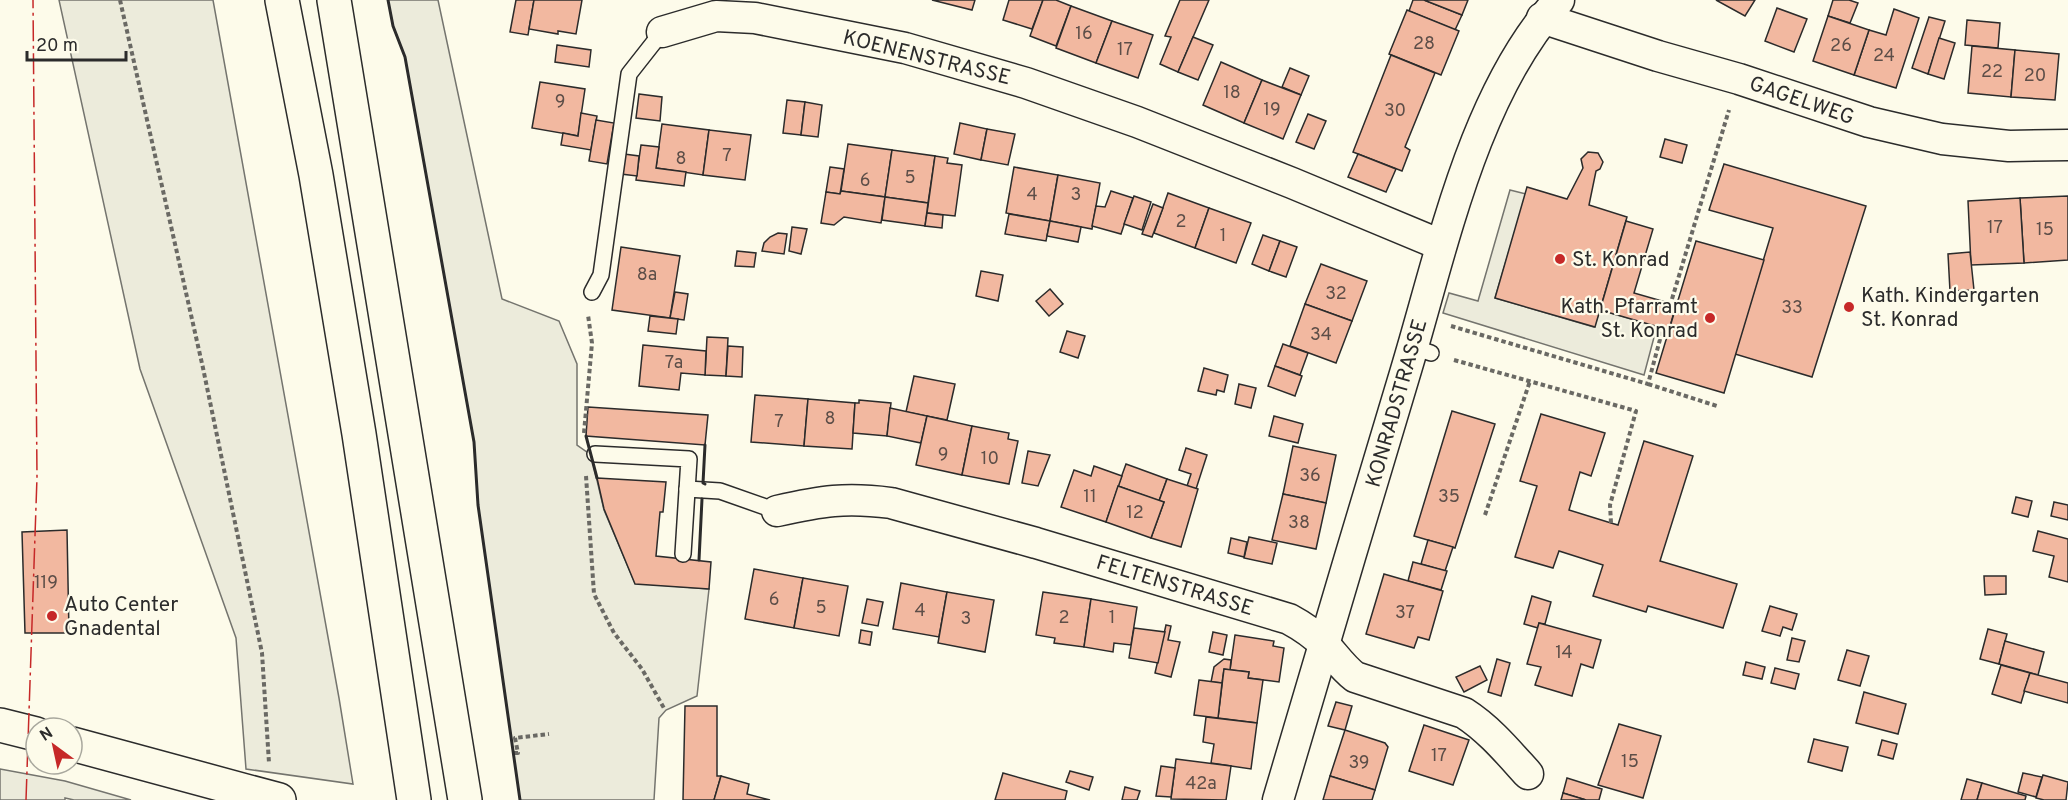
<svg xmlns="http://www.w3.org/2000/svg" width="2068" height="800" font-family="Overpass,sans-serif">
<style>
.green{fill:#ecebdb;stroke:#74746e;stroke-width:1.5}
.building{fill:#f2b8a0;stroke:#2b2b2b;stroke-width:1.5}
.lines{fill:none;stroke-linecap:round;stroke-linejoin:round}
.service-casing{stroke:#2b2b2b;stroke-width:18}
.minor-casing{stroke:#2b2b2b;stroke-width:33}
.secondary-casing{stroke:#2b2b2b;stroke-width:36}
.motorway-casing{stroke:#2b2b2b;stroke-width:36}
.path{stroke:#6a6964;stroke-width:4;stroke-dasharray:4.5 3;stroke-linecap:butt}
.service{stroke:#fdfbea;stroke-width:15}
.minor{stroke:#fdfbea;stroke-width:30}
.secondary{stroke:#fdfbea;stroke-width:33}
.motorway{stroke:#fdfbea;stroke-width:33}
.wall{stroke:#2b2b2b;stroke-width:3}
.power{stroke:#c62828;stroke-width:1.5;stroke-dasharray:21 4.5 3 4.5;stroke-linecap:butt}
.poi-dot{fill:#c62828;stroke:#fdfbea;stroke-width:2}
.labels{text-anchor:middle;stroke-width:4.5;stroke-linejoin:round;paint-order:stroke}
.number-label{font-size:18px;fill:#5d4e48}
.street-label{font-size:21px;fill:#2b2b2b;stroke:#fdfbea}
.poi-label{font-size:21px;fill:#2b2b2b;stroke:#fdfbea;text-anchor:start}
</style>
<rect width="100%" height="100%" fill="#fdfbea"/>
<g class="green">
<polygon points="59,0 213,0 339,698 353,784 246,769 236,638 140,369"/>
<polygon points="388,0 438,0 502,299 559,321 577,364 577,445 591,455 604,510 635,583 709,589 697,696 666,710 659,718 654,800 520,800 478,505 474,442 405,57 393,26"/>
<polygon points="1510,190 1526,194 1495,298 1594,327 1600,310 1657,326 1644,375 1443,313 1449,293 1478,301"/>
<polygon points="0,769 65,781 131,800 74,800 65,798 65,800 0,800"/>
</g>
<g class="building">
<polygon points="516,0 534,0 528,35 510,32"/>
<polygon points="534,0 582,0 576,34 558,31 558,34 529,29"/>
<polygon points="932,0 975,0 972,10"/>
<polygon points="1009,0 1043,0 1032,29 1003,20"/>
<polygon points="1043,0 1056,0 1071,6 1056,46 1030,36"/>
<polygon points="1180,0 1209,0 1178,72 1160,64 1171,37 1165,36"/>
<polygon points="1413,0 1424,0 1462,15 1455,30 1409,11"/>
<polygon points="1424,0 1468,0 1462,15"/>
<polygon points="1716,0 1755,0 1745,16"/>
<polygon points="1833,0 1849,0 1858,3 1850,23 1828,16"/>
<polygon points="1071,6 1112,21 1096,63 1056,48"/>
<polygon points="1777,8 1807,19 1794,52 1765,41"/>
<polygon points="1894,9 1919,18 1896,88 1854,75 1869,30 1886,35"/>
<polygon points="1407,10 1459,31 1441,75 1389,54"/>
<polygon points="1828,16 1869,30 1854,75 1813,61"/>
<polygon points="1929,17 1945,21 1928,74 1912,68"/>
<polygon points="1967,20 2000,23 1998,48 1965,45"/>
<polygon points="1112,21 1153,35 1138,78 1096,63"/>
<polygon points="1193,37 1213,45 1198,80 1178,72"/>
<polygon points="1939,38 1955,43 1944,79 1928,74"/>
<polygon points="557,45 591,50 589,67 555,62"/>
<polygon points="1972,46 2015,50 2011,97 1968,93"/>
<polygon points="2015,50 2059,54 2055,100 2011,97"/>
<polygon points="1391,55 1435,73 1405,147 1410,150 1402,171 1353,152"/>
<polygon points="1221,62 1262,80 1244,123 1203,105"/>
<polygon points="1290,68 1309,76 1301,95 1282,87"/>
<polygon points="1262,80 1301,95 1283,139 1244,123"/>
<polygon points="540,82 585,89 578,136 532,128"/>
<polygon points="639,94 662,97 660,121 636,118"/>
<polygon points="787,100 805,102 801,135 783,133"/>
<polygon points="805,102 822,105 818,137 801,135"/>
<polygon points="581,113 597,116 591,150 561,145 563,133 578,136"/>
<polygon points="1308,114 1326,121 1314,149 1296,142"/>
<polygon points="596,120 614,123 607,164 589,161"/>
<polygon points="960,123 987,129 981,160 954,154"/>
<polygon points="662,124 709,130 703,175 656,168"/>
<polygon points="987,129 1015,134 1008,165 981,160"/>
<polygon points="709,130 751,135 745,180 703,175"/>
<polygon points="1665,139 1687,145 1682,163 1660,157"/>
<polygon points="848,144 892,150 885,197 841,191"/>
<polygon points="641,145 659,147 656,168 686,172 684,186 636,180"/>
<polygon points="892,150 935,156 928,203 885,197"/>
<polygon points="1588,152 1598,153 1603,162 1600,169 1596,171 1589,205 1627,217 1595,327 1495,298 1527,187 1567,199 1583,168 1581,159"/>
<polygon points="624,154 639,156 637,176 621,174"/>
<polygon points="1358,154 1396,169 1386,192 1348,177"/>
<polygon points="935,156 948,158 947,163 962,165 955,216 927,213"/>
<polygon points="1724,164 1866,206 1812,377 1735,354 1773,228 1709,210"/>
<polygon points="830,167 844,169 840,194 826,192"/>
<polygon points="1014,167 1058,175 1050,221 1006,213"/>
<polygon points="1058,175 1100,183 1092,229 1050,221"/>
<polygon points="841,191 885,197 881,223 844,217 834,225 821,223 826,192 840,194"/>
<polygon points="1111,191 1133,198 1121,234 1092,226 1096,206 1105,207"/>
<polygon points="1168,193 1209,208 1195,248 1154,233"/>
<polygon points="1134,196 1151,202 1142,230 1124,224"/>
<polygon points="2068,196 2068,260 2024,263 2020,198"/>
<polygon points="885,197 928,203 925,226 882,220"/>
<polygon points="2020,198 2024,263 1971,265 1968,201"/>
<polygon points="1153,204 1163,208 1152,237 1142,234"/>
<polygon points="1209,208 1251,223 1236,263 1195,248"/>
<polygon points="927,213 943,215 942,228 925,226"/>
<polygon points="1009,214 1050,221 1046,241 1005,234"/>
<polygon points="1050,221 1081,227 1078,242 1047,236"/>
<polygon points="1626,221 1653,229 1634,293 1676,305 1669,330 1600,310"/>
<polygon points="792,227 807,229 801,254 789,251"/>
<polygon points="778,233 787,234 784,254 762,251 764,243 770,237"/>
<polygon points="1263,235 1280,241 1269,271 1252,264"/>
<polygon points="1280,241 1297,247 1286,277 1269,271"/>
<polygon points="1696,241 1764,260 1724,393 1656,373"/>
<polygon points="621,247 680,256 670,318 612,310"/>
<polygon points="737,251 756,253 754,267 735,266"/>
<polygon points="1970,252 1974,290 1950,291 1948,254"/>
<polygon points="1321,264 1367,281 1352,321 1305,304"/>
<polygon points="981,271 1003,275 998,301 976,296"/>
<polygon points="1050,289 1063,304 1049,316 1036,301"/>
<polygon points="675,292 688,294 684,320 670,318"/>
<polygon points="1305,304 1352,321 1336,363 1290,346"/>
<polygon points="650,316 678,319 676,334 648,331"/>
<polygon points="1067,331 1085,336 1078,358 1060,352"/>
<polygon points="707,337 728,338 726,376 705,375"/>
<polygon points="1283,344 1308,353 1300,375 1275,366"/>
<polygon points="643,345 706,351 705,375 681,373 679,390 639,386"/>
<polygon points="728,346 743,347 742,377 726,376"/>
<polygon points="1275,366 1302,376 1295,396 1268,386"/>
<polygon points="1204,368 1228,375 1224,392 1217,390 1216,395 1198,391"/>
<polygon points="914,376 955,384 947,420 906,412"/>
<polygon points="1239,384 1256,388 1251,408 1235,404"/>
<polygon points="755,395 808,399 804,446 751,442"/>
<polygon points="808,399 855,403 852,449 804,446"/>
<polygon points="859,400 891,403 887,436 853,433 855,403 859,403"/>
<polygon points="588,407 708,415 705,445 586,436"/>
<polygon points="890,408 927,416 921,443 887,436"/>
<polygon points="1452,411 1495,424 1455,548 1414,536"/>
<polygon points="1541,414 1605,433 1591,476 1580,472 1569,510 1611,523 1618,525 1644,441 1693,456 1660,561 1737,584 1723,628 1648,606 1646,612 1593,596 1603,565 1559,551 1553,568 1515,557 1537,486 1520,481"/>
<polygon points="927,416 972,426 962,475 916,465"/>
<polygon points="1274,416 1303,424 1298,443 1269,436"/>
<polygon points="972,426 1009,433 1008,439 1018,441 1009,484 962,475"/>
<polygon points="1293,446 1336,455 1326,503 1283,494"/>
<polygon points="1186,448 1207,455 1196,489 1187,486 1191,474 1179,470"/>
<polygon points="1028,451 1050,455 1038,486 1022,483"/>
<polygon points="1126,464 1167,479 1159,501 1118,486"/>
<polygon points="1094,466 1122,476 1106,522 1061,507 1074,470 1091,476"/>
<polygon points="597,478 666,482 663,512 660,512 656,556 711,562 709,589 635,584 604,509"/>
<polygon points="1167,479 1198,489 1181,547 1151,538 1164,502 1159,501"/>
<polygon points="1118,486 1164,502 1151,538 1106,522"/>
<polygon points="1283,494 1326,503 1316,549 1272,540"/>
<polygon points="2016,497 2032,501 2028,517 2012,513"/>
<polygon points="2054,502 2068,505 2068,520 2051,516"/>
<polygon points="67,530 69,633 25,633 22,532"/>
<polygon points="2038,531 2068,539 2068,582 2049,577 2054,556 2033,551"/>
<polygon points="1249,537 1277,543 1272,564 1244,558"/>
<polygon points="1231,538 1247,542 1244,557 1228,553"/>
<polygon points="1428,540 1453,547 1445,571 1421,564"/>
<polygon points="1413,562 1447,571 1441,590 1408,581"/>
<polygon points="754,569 803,578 794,628 745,619"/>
<polygon points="1384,574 1443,591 1429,640 1418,637 1414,648 1366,634"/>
<polygon points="1984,576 2006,576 2006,594 1985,595"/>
<polygon points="803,578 848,586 839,636 794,628"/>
<polygon points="901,583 947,592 939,637 893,629"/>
<polygon points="947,592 994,600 985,652 938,643"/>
<polygon points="1043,592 1091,599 1084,647 1054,643 1055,638 1036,635"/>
<polygon points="1532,596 1551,602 1545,624 1539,623 1538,628 1524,624"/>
<polygon points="867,599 883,602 878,626 862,623"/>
<polygon points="1091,599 1137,607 1131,645 1114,643 1113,652 1084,647"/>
<polygon points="1770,606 1797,614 1792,630 1783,627 1780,636 1762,631"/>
<polygon points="1539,623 1601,640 1593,668 1581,664 1572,696 1535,685 1541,667 1527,664"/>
<polygon points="1166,625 1171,626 1168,640 1180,642 1171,677 1155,673"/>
<polygon points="1134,628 1165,632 1158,663 1129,658"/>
<polygon points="1988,629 2007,634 1999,664 1980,659"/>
<polygon points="861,630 872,632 870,645 859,643"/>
<polygon points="1213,632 1227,635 1223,655 1209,652"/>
<polygon points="1235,635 1274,641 1273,646 1284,648 1279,682 1248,678 1249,672 1230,670"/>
<polygon points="1792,638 1805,641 1799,662 1787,660"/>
<polygon points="2005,641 2044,652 2038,675 1999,664"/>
<polygon points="1847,650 1869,656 1860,686 1838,680"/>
<polygon points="1224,659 1231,660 1230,670 1224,669 1222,683 1211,682 1214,667"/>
<polygon points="1497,659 1510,663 1501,696 1488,692"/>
<polygon points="1746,662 1765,667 1762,679 1743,675"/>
<polygon points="2001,665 2030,673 2021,703 1992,694"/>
<polygon points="1480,666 1487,680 1464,692 1456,677"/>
<polygon points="1775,668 1799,674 1795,689 1771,683"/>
<polygon points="1224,669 1249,672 1248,678 1263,680 1257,723 1218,718"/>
<polygon points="2030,673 2068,683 2068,703 2024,691"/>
<polygon points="1199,680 1222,683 1218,718 1194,715"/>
<polygon points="1864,692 1906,704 1898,734 1856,723"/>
<polygon points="1336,702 1352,706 1345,730 1328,726"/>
<polygon points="685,706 717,706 717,776 721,776 714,800 683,800"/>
<polygon points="1206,717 1257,723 1251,769 1211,763 1214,744 1203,742"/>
<polygon points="1619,724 1661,736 1643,798 1598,785"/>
<polygon points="1424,725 1469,740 1453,785 1409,771"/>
<polygon points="1345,730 1385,743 1388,747 1375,790 1330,776"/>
<polygon points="1814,739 1848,747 1842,771 1808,762"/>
<polygon points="1882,740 1897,744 1893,759 1878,755"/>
<polygon points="1176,759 1231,766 1226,800 1171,799"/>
<polygon points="1161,766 1175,768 1171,797 1156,796"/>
<polygon points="1070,771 1093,777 1089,790 1066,782"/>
<polygon points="1003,773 1067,791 1065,800 995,800"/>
<polygon points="2023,773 2042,777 2036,797 2018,792"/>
<polygon points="2043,775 2068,782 2066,800 2044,800 2036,798"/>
<polygon points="721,776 749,784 747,794 770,800 714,800"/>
<polygon points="1330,776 1375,790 1372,800 1323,800"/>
<polygon points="1567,778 1602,789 1599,800 1586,800 1563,793"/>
<polygon points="1967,779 1982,783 1977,800 1961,800"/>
<polygon points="1982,783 2026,796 2025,800 1977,800"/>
<polygon points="1125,787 1140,791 1137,800 1122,800"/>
<polygon points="1563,793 1586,800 1561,800"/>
</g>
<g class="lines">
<g class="service-casing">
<g id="service">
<polyline points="592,292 601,275 629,74 662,32"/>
<polyline points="1413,347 1431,353"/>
<polyline points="595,454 689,459 683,554"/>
<polyline points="687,489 720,491 777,511"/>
</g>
</g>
<g class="minor-casing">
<g id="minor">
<polyline points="1542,18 1658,56 1739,79 1869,122 1942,139 2009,146 2068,145"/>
<polyline points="662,32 716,16 755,18 905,48 1026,83 1137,122 1292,183 1441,245"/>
<path d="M777 511C822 501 845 497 891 503L1036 543 1289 619C1302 626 1314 634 1325 645 1335 656 1343 668 1355 677L1464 713C1489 729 1508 752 1528 774"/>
<path d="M1278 800C1320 657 1363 513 1406 370 1442 251 1473 94 1559 0"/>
</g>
</g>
<g class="secondary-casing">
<g id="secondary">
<polyline points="0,725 36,734"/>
<polyline points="72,744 279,800"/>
</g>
</g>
<g class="motorway-casing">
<g id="motorway">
<polyline points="282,0 316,175 359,434 414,800"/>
<polyline points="334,0 465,800"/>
</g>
</g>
<g class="path">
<polyline points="120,0 203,368 262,653 269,763"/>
<polyline points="1672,299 1729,110"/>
<polyline points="1451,326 1648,384 1662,332"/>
<polyline points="1454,360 1636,411 1610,505 1611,523"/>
<polyline points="1648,384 1717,406"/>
<polyline points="584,433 592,343 588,315"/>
<polyline points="586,476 594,594 614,633 642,669 665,710"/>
<polyline points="1485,515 1530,381"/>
<polyline points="514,753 518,753 515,738 549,734"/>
</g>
<use href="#service" class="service"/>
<use href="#minor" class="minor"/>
<use href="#secondary" class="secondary"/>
<use href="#motorway" class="motorway"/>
<g class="wall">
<polyline points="388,0 393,26 405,57 474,442 478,505 520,800"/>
<polyline points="586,436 597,478"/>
<polyline points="705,484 703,483 705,445"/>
<polyline points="699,560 702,499"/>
</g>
<polyline class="power" points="26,800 37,477 33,0"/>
</g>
<g class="poi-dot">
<circle cx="1560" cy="259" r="6"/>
<circle cx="1849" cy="307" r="6"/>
<circle cx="1710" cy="318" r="6"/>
<circle cx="52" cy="616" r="6"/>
</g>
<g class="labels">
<g class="number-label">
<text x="1084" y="39">16</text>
<text x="1424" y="49">28</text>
<text x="1841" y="51">26</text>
<text x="1125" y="55">17</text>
<text x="1884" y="61">24</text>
<text x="1992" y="77">22</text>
<text x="2035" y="81">20</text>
<text x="1232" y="98">18</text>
<text x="560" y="107">9</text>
<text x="1272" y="115">19</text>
<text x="1395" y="116">30</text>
<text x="727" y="161">7</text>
<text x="681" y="164">8</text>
<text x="910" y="183">5</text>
<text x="865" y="186">6</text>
<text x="1032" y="200">4</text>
<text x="1076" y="200">3</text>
<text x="1181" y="227">2</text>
<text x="1995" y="233">17</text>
<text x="2045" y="235">15</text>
<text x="1223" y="241">1</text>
<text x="647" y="280">8a</text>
<text x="1336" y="299">32</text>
<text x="1792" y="313">33</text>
<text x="1321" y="340">34</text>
<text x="674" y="368">7a</text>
<text x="830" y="424">8</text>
<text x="779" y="427">7</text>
<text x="943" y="460">9</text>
<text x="990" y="464">10</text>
<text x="1310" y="481">36</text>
<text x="1090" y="502">11</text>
<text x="1449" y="502">35</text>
<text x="1135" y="518">12</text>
<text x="1299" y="528">38</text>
<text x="46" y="588">119</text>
<text x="774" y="605">6</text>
<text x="821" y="613">5</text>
<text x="920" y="616">4</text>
<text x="1405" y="618">37</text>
<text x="1064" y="623">2</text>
<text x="1112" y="623">1</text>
<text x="966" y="624">3</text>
<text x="1564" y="658">14</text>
<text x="1439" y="761">17</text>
<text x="1630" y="767">15</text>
<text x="1359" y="768">39</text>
<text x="1201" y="789">42a</text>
</g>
<g class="street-label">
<text transform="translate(927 57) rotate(14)" y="7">KOENENSTRASSE</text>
<text transform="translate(1802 100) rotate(19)" y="7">GAGELWEG</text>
<text transform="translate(1396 403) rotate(-74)" y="7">KONRADSTRASSE</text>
<text transform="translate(1175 585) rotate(17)" y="7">FELTENSTRASSE</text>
</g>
<g class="poi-label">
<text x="1572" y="266">St. Konrad</text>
<text x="1861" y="302">Kath. Kindergarten<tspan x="1861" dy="24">St. Konrad</tspan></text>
<text x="1698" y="313" text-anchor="end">Kath. Pfarramt<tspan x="1698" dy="24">St. Konrad</tspan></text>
<text x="64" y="611">Auto Center<tspan x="64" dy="24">Gnadental</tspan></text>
</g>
</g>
<g transform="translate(54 746) rotate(327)"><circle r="28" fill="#fdfbea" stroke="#a9a89e" stroke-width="1.5"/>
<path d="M0-4.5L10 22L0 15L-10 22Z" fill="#c62828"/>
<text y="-9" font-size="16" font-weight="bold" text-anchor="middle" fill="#2b2b2b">N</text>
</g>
<path d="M27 51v9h99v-9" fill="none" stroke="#2b2b2b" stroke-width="3"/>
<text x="36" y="51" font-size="18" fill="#2b2b2b" stroke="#fdfbea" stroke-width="4.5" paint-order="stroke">20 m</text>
</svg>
